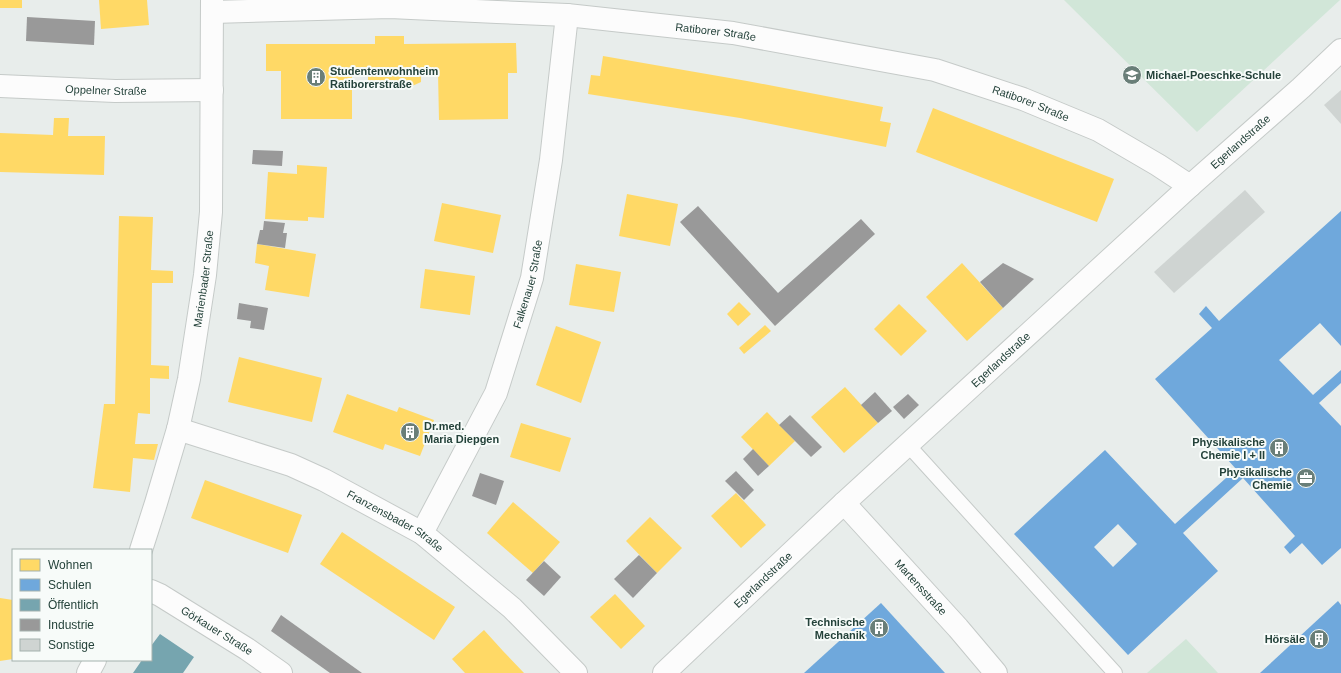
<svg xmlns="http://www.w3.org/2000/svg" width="1341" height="673" font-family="Helvetica,sans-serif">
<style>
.green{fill:#d1e6d8}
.homes{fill:#ffd966}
.schools{fill:#6fa8dc;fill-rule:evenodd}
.public{fill:#76a5af}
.industry{fill:#999}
.building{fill:#cfd4d2}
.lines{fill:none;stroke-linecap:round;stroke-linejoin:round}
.lane-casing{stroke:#c5cac8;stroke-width:16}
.street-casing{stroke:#c5cac8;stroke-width:24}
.lane{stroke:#fcfcfc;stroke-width:14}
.street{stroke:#fcfcfc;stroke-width:22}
.labels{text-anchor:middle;stroke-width:4;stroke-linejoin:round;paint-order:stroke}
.street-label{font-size:11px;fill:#24423a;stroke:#f7fbf9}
.poi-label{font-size:11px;font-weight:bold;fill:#24423a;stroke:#f7fbf9;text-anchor:end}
</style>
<rect width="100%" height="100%" fill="#e8edeb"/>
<g class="green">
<polygon points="1064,0 1340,0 1197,132"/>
<polygon points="1186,639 1218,673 1147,673"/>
</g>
<g class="homes">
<rect x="0" y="0" width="22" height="8"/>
<polygon points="99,0 147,0 149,25 101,29"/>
<polygon points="375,36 404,36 404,44 516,43 517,73 508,73 508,119 439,120 438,73 421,73 421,82 410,87 379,88 368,82 368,73 352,73 352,119 281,119 281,71 266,71 266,44 375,44"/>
<polygon points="603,56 747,81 883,107 880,121 891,123 886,147 740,118 588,94 591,75 600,76"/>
<polygon points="933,108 1114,179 1097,222 916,152"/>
<polygon points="54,118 69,118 68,136 105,136 104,175 0,172 0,133 53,135"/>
<polygon points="297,165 327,167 324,218 308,217 308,221 265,219 268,172 297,174"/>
<polygon points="627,194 678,204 670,246 619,236"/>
<polygon points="442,203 501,215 493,253 434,241"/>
<polygon points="119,216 153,217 151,270 173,271 173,283 152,283 151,365 169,366 169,379 150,378 150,414 138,413 135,444 158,444 154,460 133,458 130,492 93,488 104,404 115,404"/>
<polygon points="257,244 316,254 309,297 265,290 269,266 255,263"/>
<polygon points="962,263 1003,308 967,341 926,297"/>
<polygon points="576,264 621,272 614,312 569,305"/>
<polygon points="425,269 475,276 470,315 420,308"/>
<polygon points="739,302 751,314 738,326 727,314"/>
<polygon points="899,304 927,331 901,356 874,329"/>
<polygon points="765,325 771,331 744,354 739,348"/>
<polygon points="556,326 601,342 581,403 536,385"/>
<polygon points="239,357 322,378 312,422 228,402"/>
<polygon points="845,387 878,423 844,453 811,417"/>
<polygon points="347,394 397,412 399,407 434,420 420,456 385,444 383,450 333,432"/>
<polygon points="767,412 795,441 769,466 741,437"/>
<polygon points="521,423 571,438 560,472 510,457"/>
<polygon points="205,480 302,515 288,553 191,518"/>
<polygon points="736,493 766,525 741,548 711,516"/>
<polygon points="513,502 560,542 533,573 487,533"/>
<polygon points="650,517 682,548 657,573 626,541"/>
<polygon points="342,532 455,607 434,640 320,564"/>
<polygon points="615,594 645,626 621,649 590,617"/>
<polygon points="0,598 13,600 13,659 0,661"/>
<polygon points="484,630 503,651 524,673 465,673 452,659"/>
</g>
<g class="schools">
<path d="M1341 211V346L1320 323 1279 360 1313 395 1341 370V383L1319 403 1341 426V548L1322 565 1302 543 1290 554 1284 547 1295 536 1243 478 1183 533 1218 571 1128 655 1014 534 1105 450 1175 524 1236 469 1155 379 1212 328 1199 314 1206 306 1219 321ZM1118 524 1137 544 1113 567 1094 547Z"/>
<polygon points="1338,601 1341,605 1341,673 1260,673"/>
<polygon points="881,603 945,673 804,673"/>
</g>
<polygon class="public" points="160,634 194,657 183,673 133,673 142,660 151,660 151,646"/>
<g class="industry">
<polygon points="27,17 95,21 94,45 26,41"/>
<polygon points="253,150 283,151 282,166 252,164"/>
<polygon points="698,206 778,293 861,219 875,234 775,326 680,222"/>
<polygon points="264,221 285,223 283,233 287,233 285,248 257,244 260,230 263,230"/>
<polygon points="1003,263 1034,279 1003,308 980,282"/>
<polygon points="239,303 268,308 264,330 250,328 251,321 237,319"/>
<polygon points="875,392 892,411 878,423 861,405"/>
<polygon points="908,394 919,405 904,419 893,407"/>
<polygon points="790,415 822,447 811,457 779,425"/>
<polygon points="753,449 769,466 758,476 743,459"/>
<polygon points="736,471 754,490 744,500 725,481"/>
<polygon points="480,473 504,481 496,505 472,496"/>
<polygon points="639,555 657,573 633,598 614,579"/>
<polygon points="544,561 561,577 544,596 526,580"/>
<polygon points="281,615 362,673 330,673 271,631"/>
</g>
<g class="building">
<polygon points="1341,90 1341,124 1324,105"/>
<polygon points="1245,190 1265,212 1174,293 1154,272"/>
</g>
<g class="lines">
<g class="lane-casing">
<polyline id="lane" points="908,445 1115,673"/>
</g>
<g class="street-casing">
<g id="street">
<path id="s1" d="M213 12 390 7 497 12 567 15 733 33 935 70 1023 99 1098 130 1158 165 1190 186"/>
<path id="s2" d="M0 86 115 91 212 90"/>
<path id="s3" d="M178 429 291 465 324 480 422 533 512 608 576 673"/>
<path id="s4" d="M844 503 958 628 996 673"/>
<path id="s5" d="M422 533 496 393 532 278 551 160 567 15"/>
<path id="s6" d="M141 550 156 503 178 429 189 379 205 275 211 212 212 0"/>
<path id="s7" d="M151 591 160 595 247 649 281 673"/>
<polyline points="88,673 95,660"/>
<path id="s8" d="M664 673 844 503 1190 186 1301 88 1341 50"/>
</g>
</g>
<use href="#lane" class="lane"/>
<use href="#street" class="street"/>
</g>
<defs>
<g id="school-disc" transform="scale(1)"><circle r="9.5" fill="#697e78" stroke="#f7fbf9"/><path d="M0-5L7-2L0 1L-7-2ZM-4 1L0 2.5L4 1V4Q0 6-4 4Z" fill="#fff"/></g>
<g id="building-disc" transform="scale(1)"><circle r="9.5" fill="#697e78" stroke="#f7fbf9"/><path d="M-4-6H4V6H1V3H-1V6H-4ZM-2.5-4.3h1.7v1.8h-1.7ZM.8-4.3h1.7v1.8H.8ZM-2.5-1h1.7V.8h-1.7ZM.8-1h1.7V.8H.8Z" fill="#fff"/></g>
<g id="office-disc" transform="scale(1)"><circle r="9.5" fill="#697e78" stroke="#f7fbf9"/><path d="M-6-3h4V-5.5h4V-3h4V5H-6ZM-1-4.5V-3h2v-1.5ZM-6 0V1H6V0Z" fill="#fff"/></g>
</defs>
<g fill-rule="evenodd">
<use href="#school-disc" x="1132" y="75"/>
<use href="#building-disc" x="316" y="77"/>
<use href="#building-disc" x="410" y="432"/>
<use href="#building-disc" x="1279" y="448"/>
<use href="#office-disc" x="1306" y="478"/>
<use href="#building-disc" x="879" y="628"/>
<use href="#building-disc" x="1319" y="639"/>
</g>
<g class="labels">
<g class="street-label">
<text dy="4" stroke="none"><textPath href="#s1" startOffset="504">Ratiborer Straße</textPath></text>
<text dy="4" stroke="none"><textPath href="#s2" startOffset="106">Oppelner Straße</textPath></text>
<text dy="4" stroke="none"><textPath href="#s1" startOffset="828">Ratiborer Straße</textPath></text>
<text dy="4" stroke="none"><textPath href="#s8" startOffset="784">Egerlandstraße</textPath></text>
<text dy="4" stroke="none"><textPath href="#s6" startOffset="279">Marienbader Straße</textPath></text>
<text dy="4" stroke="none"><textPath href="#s5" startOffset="272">Falkenauer Straße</textPath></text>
<text dy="4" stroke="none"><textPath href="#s8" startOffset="460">Egerlandstraße</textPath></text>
<text dy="4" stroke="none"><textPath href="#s3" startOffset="237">Franzensbader Straße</textPath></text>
<text dy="4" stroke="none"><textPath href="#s8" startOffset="136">Egerlandstraße</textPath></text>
<text dy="4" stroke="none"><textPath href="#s4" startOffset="114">Martensstraße</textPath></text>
<text dy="4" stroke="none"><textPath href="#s7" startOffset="77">Görkauer Straße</textPath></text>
</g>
<g class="poi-label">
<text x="330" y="75" text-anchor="start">Studentenwohnheim<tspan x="330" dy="13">Ratiborerstraße</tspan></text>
<text x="1146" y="79" text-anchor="start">Michael-Poeschke-Schule</text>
<text x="424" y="430" text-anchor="start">Dr.med.<tspan x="424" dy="13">Maria Diepgen</tspan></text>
<text x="1265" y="446">Physikalische<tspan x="1265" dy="13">Chemie I + II</tspan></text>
<text x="1292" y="476">Physikalische<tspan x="1292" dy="13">Chemie</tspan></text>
<text x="865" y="626">Technische<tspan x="865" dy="13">Mechanik</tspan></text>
<text x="1305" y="643">Hörsäle</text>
</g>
</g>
<rect x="12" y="549" width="140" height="112" fill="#f7fbf9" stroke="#a3b1ad"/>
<rect x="20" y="559" width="20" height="12" fill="#ffd966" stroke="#a3b1ad"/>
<text x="48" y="569" font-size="12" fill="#24423a">Wohnen</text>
<rect x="20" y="579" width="20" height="12" fill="#6fa8dc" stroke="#a3b1ad"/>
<text x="48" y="589" font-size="12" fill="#24423a">Schulen</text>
<rect x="20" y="599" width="20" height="12" fill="#76a5af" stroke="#a3b1ad"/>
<text x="48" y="609" font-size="12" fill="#24423a">Öffentlich</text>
<rect x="20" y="619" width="20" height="12" fill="#999999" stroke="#a3b1ad"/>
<text x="48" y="629" font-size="12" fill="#24423a">Industrie</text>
<rect x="20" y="639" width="20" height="12" fill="#cfd4d2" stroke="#a3b1ad"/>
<text x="48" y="649" font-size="12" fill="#24423a">Sonstige</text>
</svg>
